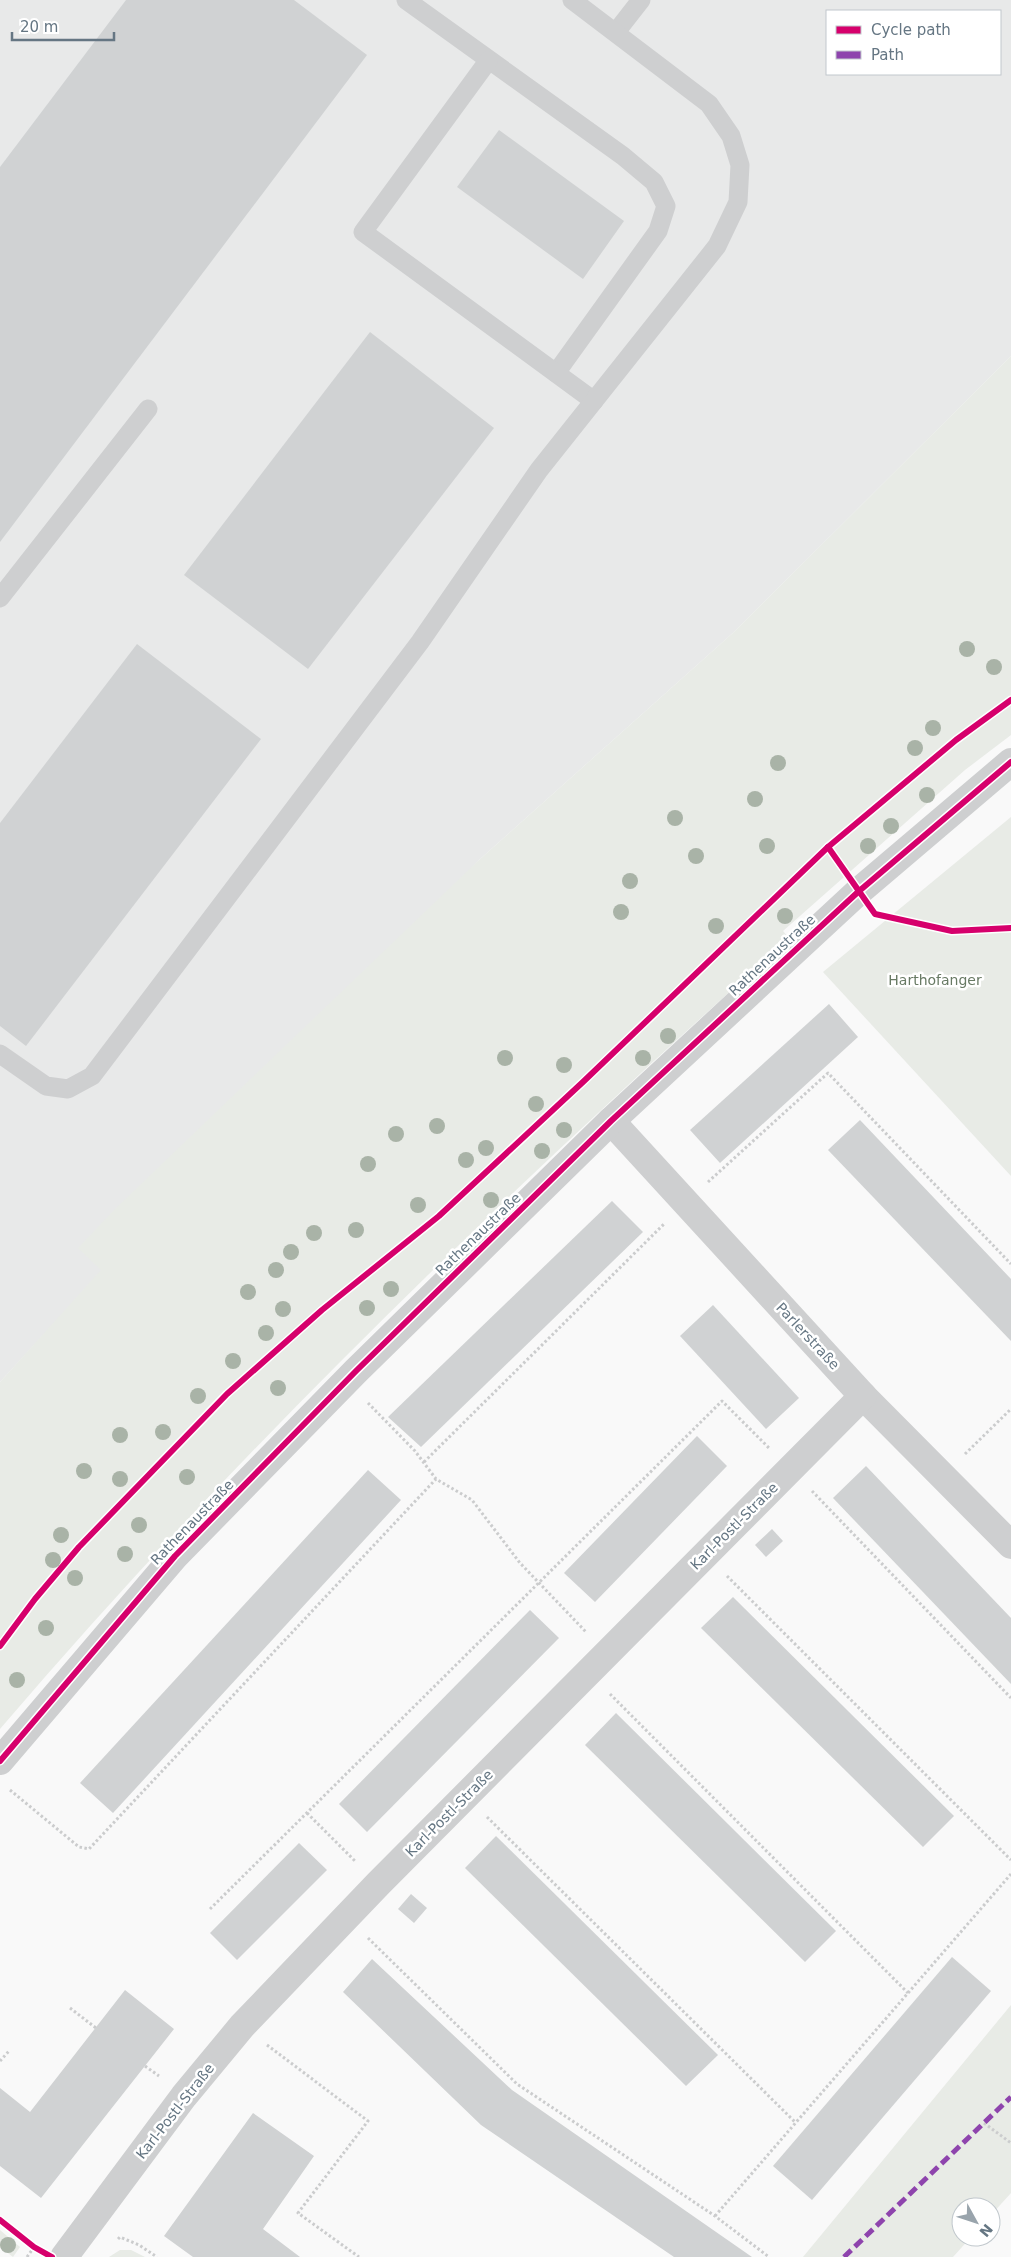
<svg xmlns="http://www.w3.org/2000/svg" width="1011" height="2257" font-family="'DejaVu Sans',sans-serif">
<style>
.built{fill:#e8e9e9;fill-rule:evenodd}
.green{fill:#e8ebe6}
.building{fill:#d0d2d3}
.lines{fill:none;stroke-linecap:round;stroke-linejoin:round}
.path{stroke:#cbcccd;stroke-width:3;stroke-dasharray:2.5 2.5;stroke-linecap:butt}
.lane{stroke:#cecfd0;stroke-width:19}
.street{stroke:#cecfd0;stroke-width:28}
.quiet{stroke:#8e44ad;stroke-width:5;stroke-dasharray:10 5;stroke-linecap:butt}
.cycleway-casing{stroke:#fff;stroke-width:9}
.cycleway{stroke:#d6006c;stroke-width:6}
.tree{fill:#a9b3a7}
.labels{text-anchor:middle;stroke-width:5;stroke-linejoin:round;paint-order:stroke}
.street-label{font-size:14px;fill:#657683;stroke:#fff}
.park-label{font-size:14px;fill:#687a64;stroke:#fff}
</style>
<rect width="100%" height="100%" fill="#f9f9f9"/>
<path class="built" d="M0 0H1011V356L735 631 479 860 0 1382ZM827 11H1000V74H827Z"/>
<g class="green">
<path d="M1011 356V735L965 770 783 931 789 938C512 1188 242 1445 0 1729V1382L101 1270 78 1248 115 1209 479 860 735 631Z"/>
<polygon points="1011,817 1011,1176 823,972"/>
<polygon points="1011,2005 1011,2193 991,2215 991,2207 961,2207 961,2237 971,2237 953,2257 803,2257"/>
<polygon points="0,2230 20,2247 13,2257 0,2247"/>
<polygon points="120,2250 131,2250 145,2257 109,2257"/>
</g>
<g class="building">
<polygon points="126,0 294,0 367,55 0,542 0,167"/>
<polygon points="499,130 624,221 583,279 457,187"/>
<polygon points="370,332 494,428 308,669 184,575"/>
<polygon points="137,644 261,739 26,1046 0,1026 0,823"/>
<polygon points="829,1004 858,1037 720,1163 690,1130"/>
<polygon points="860,1120 1011,1279 1011,1341 828,1150"/>
<polygon points="612,1201 643,1232 421,1447 388,1417"/>
<polygon points="713,1305 799,1398 766,1429 680,1336"/>
<polygon points="697,1436 727,1466 595,1602 564,1573"/>
<polygon points="866,1466 1011,1618 1011,1684 833,1498"/>
<polygon points="368,1470 401,1500 113,1813 80,1783"/>
<polygon points="772,1529 783,1541 766,1557 755,1545"/>
<polygon points="733,1597 954,1816 923,1847 701,1628"/>
<polygon points="530,1610 559,1638 367,1832 339,1804"/>
<polygon points="616,1713 836,1931 805,1962 585,1745"/>
<polygon points="496,1836 718,2055 686,2086 465,1868"/>
<polygon points="299,1843 327,1870 237,1960 210,1933"/>
<polygon points="411,1894 427,1908 414,1923 398,1909"/>
<polygon points="952,1957 991,1991 812,2200 773,2166"/>
<polygon points="372,1959 512,2090 752,2257 674,2257 481,2125 343,1992"/>
<polygon points="125,1990 174,2029 41,2198 0,2166 0,2088 30,2112"/>
<polygon points="253,2113 314,2156 263,2229 300,2257 193,2257 164,2236"/>
</g>
<g class="lines">
<g class="path">
<polyline points="708,1182 828,1073 1011,1264"/>
<polyline points="368,1403 415,1451 436,1479 472,1500 520,1563 586,1632"/>
<polyline points="965,1454 1011,1409"/>
<polyline points="424,1462 664,1224"/>
<polyline points="812,1491 1011,1698"/>
<polyline points="727,1576 1011,1860"/>
<polyline points="610,1694 908,1993"/>
<polyline points="10,1790 79,1847 89,1849 436,1479"/>
<polyline points="307,1813 356,1862"/>
<polyline points="487,1817 796,2123"/>
<polyline points="210,1909 722,1401 769,1448"/>
<polyline points="368,1938 517,2084 715,2216 769,2257"/>
<polyline points="70,2008 96,2028"/>
<polyline points="267,2045 368,2121 298,2213 359,2257"/>
<polyline points="0,2061 9,2051"/>
<polyline points="145,2066 159,2076"/>
<polyline points="984,2123 1011,2143"/>
<polyline points="715,2216 1011,1874"/>
<polyline points="118,2239 120,2237 139,2245 157,2257"/>
<polyline points="27,2257 32,2250"/>
</g>
<g class="lane">
<polyline points="406,0 623,156 654,182 666,206 658,231 556,373"/>
<polyline points="616,32 641,0"/>
<polyline points="488,61 363,232 594,401"/>
<polyline points="0,598 148,409"/>
<polyline points="0,1054 46,1086 68,1089 92,1076 420,642 539,470 717,246 738,202 740,165 731,136 709,104 572,0"/>
</g>
<g class="street">
<polyline points="611,1121 863,1396 1011,1545"/>
<polyline points="0,1761 175,1556 356,1371 611,1121 858,892 1011,762"/>
<polyline points="64,2257 184,2096 242,2026 378,1884 863,1396"/>
</g>
<polyline class="quiet" points="844,2257 1011,2097"/>
<g class="cycleway-casing">
<g id="cycleway">
<polyline points="828,847 875,914 952,931 1011,928"/>
<polyline points="0,1646 35,1599 79,1547 227,1394 322,1310 439,1216 584,1081 828,847 956,740 1011,700"/>
<polyline points="0,1761 175,1556 356,1371 611,1121 858,892 1011,762"/>
<polyline points="0,2220 34,2247 52,2257"/>
</g>
</g>
<use href="#cycleway" class="cycleway"/>
</g>
<g class="tree">
<circle cx="967" cy="649" r="8"/>
<circle cx="994" cy="667" r="8"/>
<circle cx="933" cy="728" r="8"/>
<circle cx="915" cy="748" r="8"/>
<circle cx="778" cy="763" r="8"/>
<circle cx="927" cy="795" r="8"/>
<circle cx="755" cy="799" r="8"/>
<circle cx="675" cy="818" r="8"/>
<circle cx="891" cy="826" r="8"/>
<circle cx="767" cy="846" r="8"/>
<circle cx="868" cy="846" r="8"/>
<circle cx="696" cy="856" r="8"/>
<circle cx="630" cy="881" r="8"/>
<circle cx="621" cy="912" r="8"/>
<circle cx="785" cy="916" r="8"/>
<circle cx="716" cy="926" r="8"/>
<circle cx="668" cy="1036" r="8"/>
<circle cx="505" cy="1058" r="8"/>
<circle cx="643" cy="1058" r="8"/>
<circle cx="564" cy="1065" r="8"/>
<circle cx="536" cy="1104" r="8"/>
<circle cx="437" cy="1126" r="8"/>
<circle cx="564" cy="1130" r="8"/>
<circle cx="396" cy="1134" r="8"/>
<circle cx="486" cy="1148" r="8"/>
<circle cx="542" cy="1151" r="8"/>
<circle cx="466" cy="1160" r="8"/>
<circle cx="368" cy="1164" r="8"/>
<circle cx="491" cy="1200" r="8"/>
<circle cx="418" cy="1205" r="8"/>
<circle cx="356" cy="1230" r="8"/>
<circle cx="314" cy="1233" r="8"/>
<circle cx="291" cy="1252" r="8"/>
<circle cx="276" cy="1270" r="8"/>
<circle cx="391" cy="1289" r="8"/>
<circle cx="248" cy="1292" r="8"/>
<circle cx="367" cy="1308" r="8"/>
<circle cx="283" cy="1309" r="8"/>
<circle cx="266" cy="1333" r="8"/>
<circle cx="233" cy="1361" r="8"/>
<circle cx="278" cy="1388" r="8"/>
<circle cx="198" cy="1396" r="8"/>
<circle cx="163" cy="1432" r="8"/>
<circle cx="120" cy="1435" r="8"/>
<circle cx="84" cy="1471" r="8"/>
<circle cx="187" cy="1477" r="8"/>
<circle cx="120" cy="1479" r="8"/>
<circle cx="139" cy="1525" r="8"/>
<circle cx="61" cy="1535" r="8"/>
<circle cx="125" cy="1554" r="8"/>
<circle cx="53" cy="1560" r="8"/>
<circle cx="75" cy="1578" r="8"/>
<circle cx="46" cy="1628" r="8"/>
<circle cx="17" cy="1680" r="8"/>
<circle cx="8" cy="2245" r="8"/>
</g>
<g class="labels">
<g class="street-label">
<text transform="translate(772 955) rotate(-43)" y="5">Rathenaustraße</text>
<text transform="translate(478 1234) rotate(-44)" y="5">Rathenaustraße</text>
<text transform="translate(808 1336) rotate(47)" y="5">Parlerstraße</text>
<text transform="translate(192 1522) rotate(-46)" y="5">Rathenaustraße</text>
<text transform="translate(734 1526) rotate(-45)" y="5">Karl-Postl-Straße</text>
<text transform="translate(449 1813) rotate(-45)" y="5">Karl-Postl-Straße</text>
<text transform="translate(175 2111) rotate(-52)" y="5">Karl-Postl-Straße</text>
</g>
<g class="park-label">
<text x="935" y="985">Harthofanger</text>
</g>
</g>
<rect x="826" y="10" width="175" height="65" fill="#ffffff" stroke="#c1c8cd"/>
<rect x="836" y="26" width="25" height="8" fill="#d6006c" stroke="#c1c8cd"/>
<text x="871" y="35" font-size="15" fill="#657683">Cycle path</text>
<rect x="836" y="51" width="25" height="8" fill="#8e44ad" stroke="#c1c8cd"/>
<text x="871" y="60" font-size="15" fill="#657683">Path</text>
<g transform="translate(976 2222) rotate(130)"><circle r="24" fill="#ffffff" stroke="#c1c8cd"/>
<path d="M0-4L9 19L0 12L-9 19Z" fill="#99a4ac"/>
<text y="-8" font-size="14" font-weight="bold" text-anchor="middle" fill="#657683">N</text>
</g>
<path d="M12 32v8h102v-8" fill="none" stroke="#657683" stroke-width="2.5"/>
<text x="20" y="32" font-size="15" fill="#657683" stroke="#ffffff" stroke-width="4" paint-order="stroke">20 m</text>
</svg>
